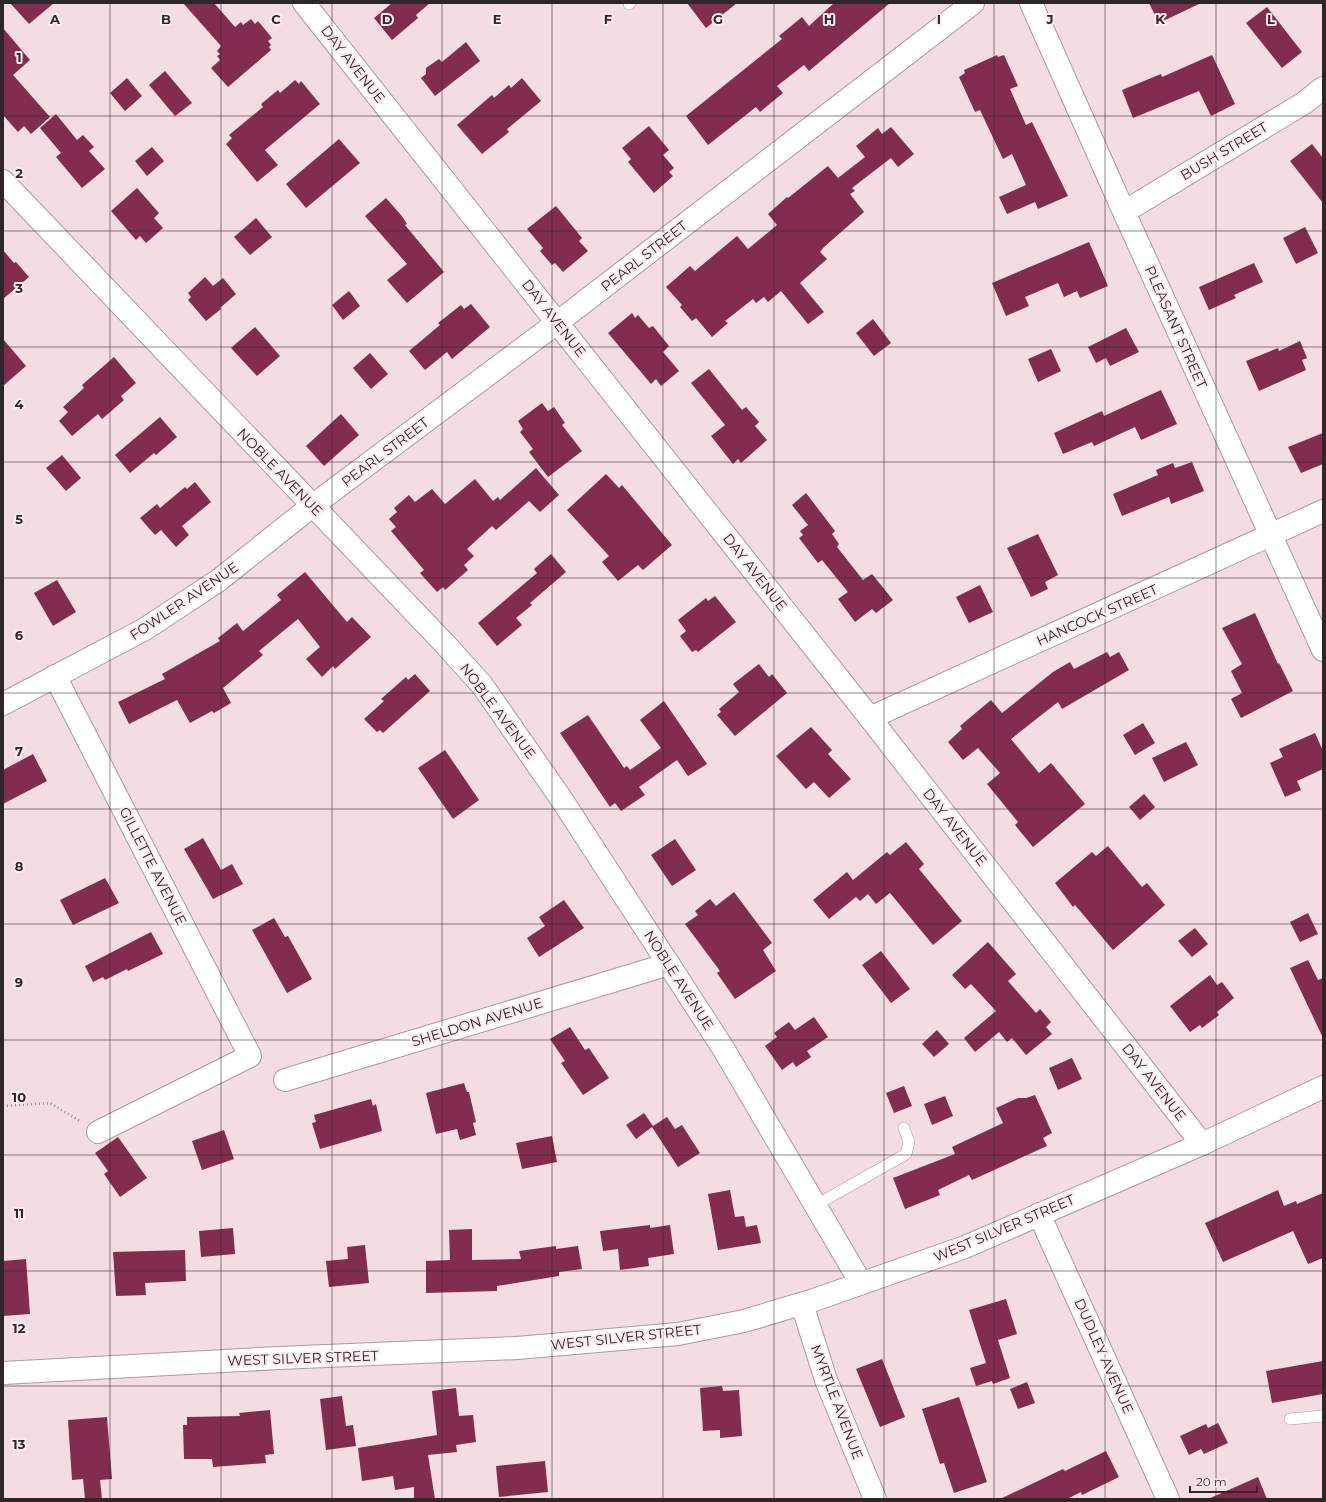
<svg xmlns="http://www.w3.org/2000/svg" width="1326" height="1502" font-family="Montserrat,sans-serif">
<style>
.building{fill:#832d4e}
.lines{fill:none;stroke-linecap:round;stroke-linejoin:round}
.service-casing{stroke:#ae989e;stroke-width:12}
.minor-casing{stroke:#ae989e;stroke-width:24}
.tertiary-casing{stroke:#ae989e;stroke-width:24}
.secondary-casing{stroke:#ae989e;stroke-width:24}
.path{stroke:#99888d;stroke-width:2.5;stroke-dasharray:1 3;stroke-linecap:butt}
.service{stroke:#fff;stroke-width:11}
.minor{stroke:#fff;stroke-width:22}
.tertiary{stroke:#fff;stroke-width:22}
.secondary{stroke:#fff;stroke-width:22}
.grid{fill:none;stroke:#2e2628;stroke-width:1;stroke-opacity:0.55}
.labels{text-anchor:middle;stroke-width:4;stroke-linejoin:round;paint-order:stroke}
.street-label{font-size:14px;fill:#2e2628;stroke:#feebf0}
.grid-label{font-size:13px;text-anchor:middle;font-weight:bold;fill:#2e2628;stroke:#feebf0;stroke-width:4;stroke-linejoin:round;paint-order:stroke}
</style>
<rect width="100%" height="100%" fill="#f4dce3"/>
<g class="building">
<polygon points="10,3 54,3 29,24"/>
<polygon points="183,3 214,3 235,27 241,22 243,25 251,19 255,24 258,21 272,38 268,41 271,45 269,47 271,50 228,87 211,68 220,60 217,56 220,54 217,51 221,46"/>
<polygon points="392,3 430,3 416,15 418,18 392,40 374,18"/>
<polygon points="687,3 737,3 706,28"/>
<polygon points="834,3 890,3 809,71 804,65 777,86 783,93 760,112 756,107 708,145 686,116 782,39 779,36 802,17 809,26"/>
<polygon points="1149,3 1201,3 1159,23"/>
<polygon points="1267,7 1302,52 1282,68 1246,23"/>
<polygon points="3,28 30,60 13,75 50,117 31,134 24,126 18,132 3,115"/>
<polygon points="466,42 480,61 435,96 421,78 426,74 426,68 439,59 442,62"/>
<polygon points="997,55 998,57 1004,55 1018,86 1010,89 1026,125 1032,122 1068,196 1038,209 1035,202 1007,214 999,197 1026,185 1012,154 1003,159 980,110 975,112 959,77 965,73 964,70"/>
<polygon points="1212,55 1235,104 1211,116 1199,91 1133,118 1122,90 1161,74 1162,77"/>
<polygon points="165,71 192,103 175,116 149,85"/>
<polygon points="127,78 142,96 125,111 110,93"/>
<polygon points="522,78 541,101 507,129 509,132 482,154 457,125 492,95 494,98 509,85 511,88"/>
<polygon points="295,80 299,84 301,81 320,104 265,150 278,165 257,182 226,144 232,138 229,135 263,107 261,104 278,90 280,93"/>
<polygon points="56,114 77,140 83,135 94,147 89,151 105,169 82,188 56,157 61,153 40,128"/>
<polygon points="649,126 669,150 663,155 674,168 669,172 673,176 654,193 628,162 631,159 622,148"/>
<polygon points="891,127 914,154 898,167 891,158 852,188 855,191 850,194 864,212 824,247 820,252 827,259 800,283 824,312 808,324 781,291 768,302 764,297 756,303 753,299 725,321 728,323 712,337 696,318 692,321 680,307 682,305 666,287 690,266 695,271 737,236 748,249 777,225 768,214 787,197 788,198 828,166 838,178 865,157 856,146 878,128 882,134"/>
<polygon points="339,139 360,163 306,208 286,184"/>
<polygon points="1312,144 1323,158 1323,203 1290,161"/>
<polygon points="152,147 164,161 147,176 135,161"/>
<polygon points="137,188 159,213 154,218 163,228 146,243 140,236 136,240 111,211"/>
<polygon points="386,198 401,215 407,224 405,225 444,272 407,303 387,280 407,264 365,216"/>
<polygon points="556,206 582,238 579,241 588,251 563,272 555,263 552,265 540,251 543,248 527,229"/>
<polygon points="256,218 272,237 250,255 234,237"/>
<polygon points="1305,227 1318,253 1296,264 1283,238"/>
<polygon points="1089,242 1108,286 1080,298 1077,291 1064,297 1058,283 1025,297 1029,306 1006,316 992,283"/>
<polygon points="3,250 14,263 16,262 29,277 3,299"/>
<polygon points="1254,263 1263,282 1234,295 1236,298 1209,310 1199,287"/>
<polygon points="205,277 213,286 223,278 236,294 220,308 221,309 206,321 188,300 191,297 188,293"/>
<polygon points="349,291 360,306 343,320 332,305"/>
<polygon points="471,304 490,327 452,359 447,352 425,370 409,351 440,325 438,323 461,305 464,309"/>
<polygon points="632,313 635,318 638,315 649,328 653,326 669,346 663,352 679,371 661,386 656,379 651,384 608,333"/>
<polygon points="873,319 891,343 874,356 856,333"/>
<polygon points="255,327 280,356 257,376 231,348"/>
<polygon points="1126,328 1139,352 1110,366 1106,358 1096,363 1088,347"/>
<polygon points="3,339 26,366 3,386"/>
<polygon points="1300,341 1307,358 1302,360 1306,370 1259,391 1246,361 1278,348 1279,351"/>
<polygon points="1051,349 1061,371 1038,382 1028,359"/>
<polygon points="370,353 388,374 371,389 353,368"/>
<polygon points="114,357 136,383 121,396 124,400 102,419 98,414 72,436 59,421 68,412 63,407 84,388 82,385"/>
<polygon points="709,369 742,410 746,407 759,422 755,426 767,440 741,463 738,459 733,464 711,436 725,425 691,383"/>
<polygon points="1161,390 1177,424 1141,440 1135,427 1094,446 1092,442 1063,454 1054,433 1102,411 1104,416"/>
<polygon points="542,403 548,411 554,407 565,423 562,425 582,451 548,477 529,452 533,449 520,432 523,429 518,421"/>
<polygon points="341,414 359,435 324,466 306,446"/>
<polygon points="160,417 177,437 156,455 154,453 130,473 115,455"/>
<polygon points="1323,433 1323,464 1301,473 1288,447"/>
<polygon points="62,455 81,478 66,491 46,468"/>
<polygon points="1192,462 1204,491 1171,504 1169,497 1122,516 1113,494 1158,475 1156,470 1173,463 1175,468"/>
<polygon points="536,468 559,495 540,512 529,501 496,530 492,526 467,549 474,556 464,565 468,570 445,590 443,587 437,592 420,573 424,570 391,531 396,527 389,519 397,512 394,508 409,495 415,502 432,489 445,504 475,479 493,501 498,497 500,500"/>
<polygon points="606,474 619,488 622,485 672,545 643,570 638,565 618,581 602,562 609,556 567,510"/>
<polygon points="195,482 211,502 182,526 189,535 176,547 161,530 155,535 140,518 157,504 160,508 185,487 187,489"/>
<polygon points="806,493 835,531 832,534 839,544 837,547 863,580 872,574 893,600 876,613 872,609 855,622 838,599 848,592 822,560 818,563 799,538 803,535 800,531 808,525 792,505"/>
<polygon points="1038,534 1058,575 1045,582 1048,589 1031,597 1007,548"/>
<polygon points="551,554 566,572 530,603 532,605 516,618 522,625 497,646 478,623 537,573 534,569"/>
<polygon points="305,572 347,622 352,617 371,637 335,669 333,666 322,677 306,659 320,647 298,619 259,651 263,655 223,688 231,703 214,713 212,711 190,723 177,700 129,724 118,702 165,679 162,674 220,641 218,638 237,623 243,631 281,600 277,595"/>
<polygon points="57,580 76,612 53,626 34,593"/>
<polygon points="980,585 993,612 969,623 956,597"/>
<polygon points="715,596 736,622 698,652 696,650 692,652 680,636 686,631 678,620 706,598 708,601"/>
<polygon points="1255,613 1278,664 1279,663 1293,691 1241,718 1231,699 1242,693 1231,671 1242,664 1222,628"/>
<polygon points="1107,652 1110,657 1119,652 1129,670 1062,709 1058,702 1011,739 1039,773 1051,763 1085,804 1033,847 1015,825 1018,822 987,784 1000,773 978,748 963,760 948,742 962,729 960,726 991,700 1002,713 1053,672 1070,662 1074,669"/>
<polygon points="759,664 769,677 772,674 787,693 735,736 717,715 721,712 719,709 739,692 733,684"/>
<polygon points="415,674 430,691 383,733 380,730 377,732 364,719 384,701 381,699 406,677 408,680"/>
<polygon points="664,701 707,764 688,776 677,760 639,787 645,795 621,811 615,803 610,807 560,733 588,715 624,768 627,766 630,770 661,748 640,720"/>
<polygon points="1143,723 1155,743 1135,755 1123,735"/>
<polygon points="811,727 832,750 828,754 851,779 829,798 814,782 806,789 776,756"/>
<polygon points="1315,733 1323,751 1323,769 1297,781 1301,790 1285,797 1270,763 1283,757 1279,749"/>
<polygon points="1186,742 1198,765 1164,782 1152,758"/>
<polygon points="445,750 479,800 453,819 418,768"/>
<polygon points="33,754 47,781 3,804 3,770"/>
<polygon points="1144,794 1155,807 1140,820 1129,807"/>
<polygon points="203,838 221,870 232,864 243,884 213,899 184,849"/>
<polygon points="675,839 696,870 672,886 651,855"/>
<polygon points="906,842 924,864 919,869 962,921 933,945 890,893 876,904 868,894 860,901 856,897 829,919 813,900 847,872 853,880 887,852 890,855"/>
<polygon points="1108,846 1142,887 1147,883 1165,905 1113,950 1075,905 1073,907 1055,883 1092,852 1096,856"/>
<polygon points="105,878 119,903 73,925 60,900"/>
<polygon points="734,892 772,943 763,950 776,971 735,999 717,973 720,971 685,924 698,915 695,911 710,899 716,906"/>
<polygon points="564,900 584,928 539,957 527,938 545,926 539,917"/>
<polygon points="1308,913 1318,934 1300,942 1290,922"/>
<polygon points="274,918 285,937 288,936 312,979 287,993 252,930"/>
<polygon points="1195,928 1208,944 1192,957 1178,941"/>
<polygon points="151,932 163,954 128,971 127,969 105,980 103,977 93,982 85,966"/>
<polygon points="988,942 1016,974 1008,981 1036,1013 1040,1009 1051,1022 1046,1027 1052,1034 1026,1055 1012,1038 1007,1042 999,1032 975,1052 964,1038 996,1011 971,984 965,989 952,975"/>
<polygon points="881,951 910,989 891,1003 862,965"/>
<polygon points="1308,960 1318,980 1323,978 1323,1038 1290,968"/>
<polygon points="1210,975 1217,985 1222,982 1234,998 1217,1012 1219,1015 1202,1028 1200,1025 1190,1032 1170,1006"/>
<polygon points="814,1017 828,1037 807,1051 811,1057 796,1067 793,1062 782,1070 765,1046 777,1037 774,1033 789,1022 795,1030"/>
<polygon points="570,1027 585,1050 589,1048 609,1078 583,1095 561,1063 565,1061 550,1039"/>
<polygon points="937,1030 949,1044 934,1057 922,1044"/>
<polygon points="1072,1058 1082,1079 1058,1090 1049,1068"/>
<polygon points="464,1083 467,1092 469,1092 476,1122 473,1123 476,1135 460,1140 457,1129 436,1134 426,1093"/>
<polygon points="904,1086 912,1106 894,1113 886,1093"/>
<polygon points="1035,1095 1052,1133 1043,1138 1047,1146 972,1180 969,1175 938,1190 940,1195 905,1209 893,1178 955,1154 952,1147 1003,1123 996,1108 1018,1098 1026,1098"/>
<polygon points="945,1096 953,1116 932,1125 924,1104"/>
<polygon points="371,1099 373,1106 376,1104 382,1131 320,1149 312,1123 316,1122 314,1115"/>
<polygon points="644,1113 653,1126 667,1117 675,1129 682,1125 700,1153 678,1167 652,1127 636,1139 626,1125"/>
<polygon points="224,1130 234,1159 202,1170 192,1141"/>
<polygon points="552,1136 557,1162 522,1169 516,1143"/>
<polygon points="118,1137 147,1178 120,1197 104,1174 108,1171 95,1153"/>
<polygon points="730,1190 735,1217 744,1216 746,1227 757,1225 761,1243 718,1250 708,1194"/>
<polygon points="1278,1190 1284,1206 1296,1201 1297,1204 1323,1193 1323,1258 1308,1264 1293,1231 1223,1262 1205,1223"/>
<polygon points="650,1225 650,1228 670,1225 674,1254 648,1258 649,1266 620,1270 618,1249 603,1251 600,1231"/>
<polygon points="233,1228 235,1254 201,1257 199,1231"/>
<polygon points="472,1229 472,1260 521,1259 519,1251 556,1246 556,1249 578,1246 582,1269 559,1272 559,1276 497,1286 497,1291 426,1293 426,1261 450,1260 449,1230"/>
<polygon points="365,1245 369,1283 329,1287 326,1261 348,1259 347,1247"/>
<polygon points="185,1250 186,1281 145,1283 146,1295 116,1296 113,1252"/>
<polygon points="26,1259 30,1314 3,1316 3,1261"/>
<polygon points="1006,1299 1017,1334 998,1340 1010,1378 993,1384 992,1381 976,1386 970,1368 986,1363 969,1310"/>
<polygon points="882,1359 905,1417 880,1427 856,1369"/>
<polygon points="1323,1361 1323,1394 1272,1403 1266,1371"/>
<polygon points="1027,1382 1035,1403 1018,1409 1010,1389"/>
<polygon points="722,1386 723,1391 739,1390 742,1436 720,1438 720,1430 703,1431 700,1388"/>
<polygon points="456,1388 459,1416 473,1415 476,1442 456,1445 457,1452 428,1455 435,1499 414,1499 414,1487 395,1490 393,1476 362,1481 358,1448 437,1435 432,1391"/>
<polygon points="342,1396 346,1426 353,1425 356,1446 326,1450 320,1399"/>
<polygon points="959,1397 987,1482 954,1493 944,1463 940,1464 922,1409"/>
<polygon points="270,1410 274,1454 265,1455 266,1463 213,1467 212,1459 184,1459 183,1425 187,1425 187,1417 240,1416 239,1413"/>
<polygon points="107,1417 112,1479 100,1480 102,1499 85,1499 83,1479 72,1480 68,1420"/>
<polygon points="1218,1423 1228,1443 1204,1454 1201,1449 1189,1455 1180,1436 1206,1424 1208,1428"/>
<polygon points="1106,1451 1119,1477 1082,1495 1081,1492 1067,1499 1000,1499 1063,1469 1065,1471"/>
<polygon points="545,1461 548,1492 499,1497 496,1466"/>
<polygon points="1258,1477 1267,1499 1208,1499"/>
</g>
<g class="lines">
<g class="service-casing">
<g id="service">
<polyline points="629,4 630,3"/>
<polyline points="816,1205 906,1154 909,1142 904,1128"/>
<polyline points="1290,1419 1323,1416"/>
</g>
</g>
<g class="minor-casing">
<g id="minor">
<polyline points="304,3 870,718 1202,1144"/>
<polyline points="3,181 444,643 482,685 562,800 723,1048 861,1283"/>
<polyline points="1124,212 1304,103 1323,88"/>
<polyline points="55,676 250,1056 98,1132"/>
<polyline points="3,704 145,629 219,580 312,506 558,322 973,3"/>
<polyline points="870,718 1323,511"/>
<polyline points="285,1080 669,964"/>
<polyline points="1039,1214 1168,1499"/>
<polyline points="802,1304 826,1380 875,1499"/>
</g>
</g>
<g class="tertiary-casing">
<polyline id="tertiary" points="1031,3 1124,212 1323,650"/>
</g>
<g class="secondary-casing">
<polyline id="secondary" points="3,1373 279,1358 517,1348 678,1334 744,1321 814,1300 965,1247 1202,1144 1323,1087"/>
</g>
<polyline class="path" points="3,1106 50,1103 80,1121"/>
<use href="#service" class="service"/>
<use href="#minor" class="minor"/>
<use href="#tertiary" class="tertiary"/>
<use href="#secondary" class="secondary"/>
</g>
<path class="grid" d="M110 3V1499M221 3V1499M332 3V1499M442 3V1499M552 3V1499M663 3V1499M774 3V1499M884 3V1499M994 3V1499M1105 3V1499M1216 3V1499M3 116H1323M3 231H1323M3 347H1323M3 462H1323M3 578H1323M3 693H1323M3 809H1323M3 924H1323M3 1040H1323M3 1155H1323M3 1271H1323M3 1386H1323"/>
<g class="labels">
<g class="street-label">
<text transform="translate(353 64) rotate(52)" y="5">DAY AVENUE</text>
<text transform="translate(1224 151) rotate(-31)" y="5">BUSH STREET</text>
<text transform="translate(644 256) rotate(-38)" y="5">PEARL STREET</text>
<text transform="translate(554 318) rotate(52)" y="5">DAY AVENUE</text>
<text transform="translate(1176 327) rotate(66)" y="5">PLEASANT STREET</text>
<text transform="translate(385 452) rotate(-37)" y="5">PEARL STREET</text>
<text transform="translate(280 472) rotate(46)" y="5">NOBLE AVENUE</text>
<text transform="translate(755 572) rotate(52)" y="5">DAY AVENUE</text>
<text transform="translate(184 601) rotate(-34)" y="5">FOWLER AVENUE</text>
<text transform="translate(1097 615) rotate(-24)" y="5">HANCOCK STREET</text>
<text transform="translate(498 711) rotate(53)" y="5">NOBLE AVENUE</text>
<text transform="translate(955 827) rotate(52)" y="5">DAY AVENUE</text>
<text transform="translate(153 866) rotate(63)" y="5">GILLETTE AVENUE</text>
<text transform="translate(679 980) rotate(57)" y="5">NOBLE AVENUE</text>
<text transform="translate(477 1022) rotate(-17)" y="5">SHELDON AVENUE</text>
<text transform="translate(1154 1082) rotate(52)" y="5">DAY AVENUE</text>
<text transform="translate(1004 1228) rotate(-23)" y="5">WEST SILVER STREET</text>
<text transform="translate(626 1337) rotate(-6)" y="5">WEST SILVER STREET</text>
<text transform="translate(1104 1356) rotate(66)" y="5">DUDLEY AVENUE</text>
<text transform="translate(303 1358) rotate(-2)" y="5">WEST SILVER STREET</text>
<text transform="translate(837 1402) rotate(69)" y="5">MYRTLE AVENUE</text>
</g>
</g>
<g class="grid-label">
<text x="55" y="24">A</text>
<text x="166" y="24">B</text>
<text x="276" y="24">C</text>
<text x="387" y="24">D</text>
<text x="497" y="24">E</text>
<text x="608" y="24">F</text>
<text x="718" y="24">G</text>
<text x="829" y="24">H</text>
<text x="939" y="24">I</text>
<text x="1050" y="24">J</text>
<text x="1160" y="24">K</text>
<text x="1271" y="24">L</text>
<text x="19" y="62">1</text>
<text x="19" y="178">2</text>
<text x="19" y="293">3</text>
<text x="19" y="409">4</text>
<text x="19" y="524">5</text>
<text x="19" y="640">6</text>
<text x="19" y="756">7</text>
<text x="19" y="871">8</text>
<text x="19" y="987">9</text>
<text x="19" y="1102">10</text>
<text x="19" y="1218">11</text>
<text x="19" y="1333">12</text>
<text x="19" y="1449">13</text>
</g>
<rect width="1326" height="1502" fill="none" stroke="#2e2628" stroke-width="8"/>
<path d="M1190 1486v6h67v-6" fill="none" stroke="#2e2628" stroke-width="2"/>
<text x="1196" y="1486" font-size="12" fill="#2e2628" stroke="#feebf0" stroke-width="3" paint-order="stroke">20 m</text>
</svg>
